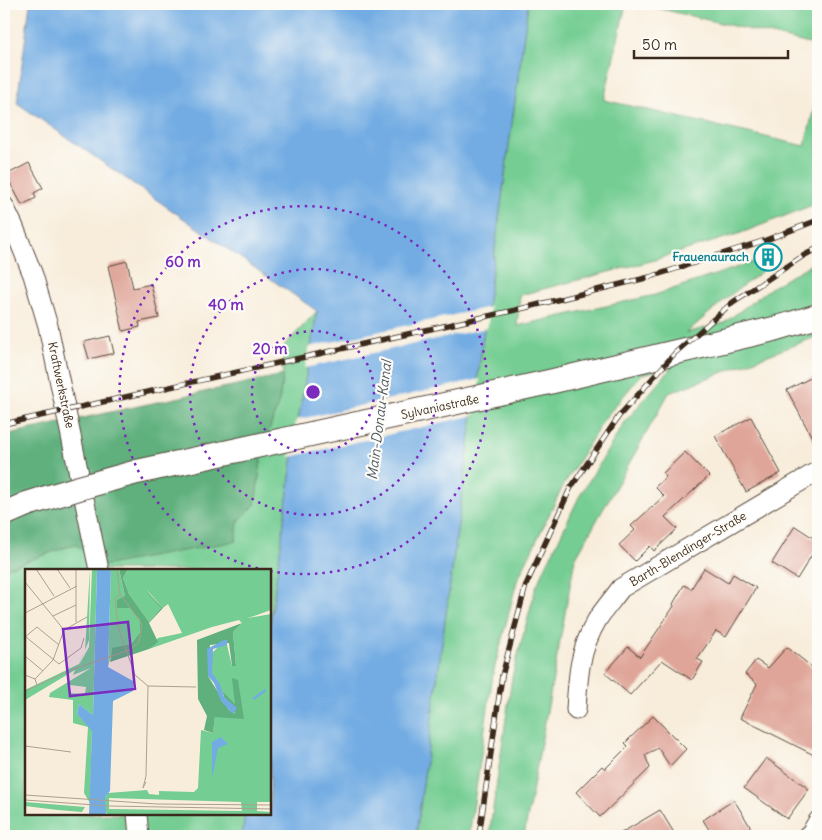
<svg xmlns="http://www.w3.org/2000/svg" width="822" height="840" font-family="Delius,sans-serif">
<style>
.green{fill:#74cd93;stroke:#587c58}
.forest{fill:#5fb07d;stroke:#4d6d4e}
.water{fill:#72ace3;stroke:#566b80}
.pier{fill:#f8eddb}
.building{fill:#dfa599}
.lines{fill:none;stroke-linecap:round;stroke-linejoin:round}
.minor-casing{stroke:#57473a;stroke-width:21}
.tertiary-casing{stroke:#57473a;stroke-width:26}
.minor{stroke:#fff;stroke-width:19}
.tertiary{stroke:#fff;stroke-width:24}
.rail-casing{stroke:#3b2a1e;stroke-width:5.5}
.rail{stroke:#fdfcf7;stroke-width:4;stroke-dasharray:11;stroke-linecap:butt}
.tertiary-bridge-casing{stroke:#57473a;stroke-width:26;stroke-linecap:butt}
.tertiary-bridge{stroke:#fff;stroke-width:24}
.ring{fill:none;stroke:#7b2cbf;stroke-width:2.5;stroke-dasharray:2.5 5}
.labels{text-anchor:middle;stroke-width:4.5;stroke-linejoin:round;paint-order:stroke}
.culture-label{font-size:12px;font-weight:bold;fill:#0d838f;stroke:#fdfcf7;text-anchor:end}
.street-label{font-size:12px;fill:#3b2a1e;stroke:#fdfcf7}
.water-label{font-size:14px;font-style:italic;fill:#4e5863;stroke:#fdfcf7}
.inset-river{fill:none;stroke:#72ace3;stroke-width:2.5}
.inset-road{fill:none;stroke:#ac9f8f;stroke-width:1}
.view{fill:#7b2cbf;fill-opacity:0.15;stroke:#7b2cbf;stroke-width:2.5}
.inset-edge{fill:none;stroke:#3b2a1e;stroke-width:2.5}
.centre{fill:#7b2cbf;stroke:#fdfcf7;stroke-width:2.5}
.ring-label{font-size:15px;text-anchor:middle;font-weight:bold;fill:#7b2cbf;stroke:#fdfcf7;stroke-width:4.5;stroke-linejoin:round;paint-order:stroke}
</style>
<rect width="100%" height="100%" fill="#fdfcf7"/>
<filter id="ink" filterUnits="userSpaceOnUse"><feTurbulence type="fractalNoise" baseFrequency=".02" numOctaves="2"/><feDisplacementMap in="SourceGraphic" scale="10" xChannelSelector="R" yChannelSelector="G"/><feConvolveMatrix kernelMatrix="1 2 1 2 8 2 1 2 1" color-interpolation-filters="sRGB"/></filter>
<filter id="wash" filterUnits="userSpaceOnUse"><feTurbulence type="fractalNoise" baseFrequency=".0096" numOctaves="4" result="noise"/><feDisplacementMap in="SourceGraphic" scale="20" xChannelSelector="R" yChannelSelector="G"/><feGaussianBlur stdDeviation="1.12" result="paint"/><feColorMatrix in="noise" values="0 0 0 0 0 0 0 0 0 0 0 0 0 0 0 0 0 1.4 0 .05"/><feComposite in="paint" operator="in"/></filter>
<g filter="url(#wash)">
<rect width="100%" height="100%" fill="#f8eddb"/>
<g class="green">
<polygon points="528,4 626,4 604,100 805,146 818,90 818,203 741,233 651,261 520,295 517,326 655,295 756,261 761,272 729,296 686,333 724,323 772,287 818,260 818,336 669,393 575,559 524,836 489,836 512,677 536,587 579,497 625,422 672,367 642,374 605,418 563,486 517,581 493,674 469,836 416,836"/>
<polygon points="640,4 818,4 818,46"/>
<polygon points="317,311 295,440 270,626 270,570 26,570 26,814 245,814 242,836 4,836 4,569 75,544 238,522 255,505 263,447 279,402 283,375 284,346"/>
</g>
<polygon class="forest" points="283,375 279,402 263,447 255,505 238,522 236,541 102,566 75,544 4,569 4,435"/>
<polygon class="water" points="30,4 528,4 416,836 242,836 245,814 270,814 270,626 295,440 317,311 17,103"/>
<g class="pier">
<polygon points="490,307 487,328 305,368 309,347"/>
<polygon points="480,379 475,415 290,457 296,420"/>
</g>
<g id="blocks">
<g class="building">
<polygon points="29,163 43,188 34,193 36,198 22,205 6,175"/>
<polygon points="127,261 133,288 151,284 159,318 139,322 140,327 123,331 108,266"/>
<polygon points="110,336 114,353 89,359 84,342"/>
<polygon points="818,374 818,449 787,390"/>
<polygon points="751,417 781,473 746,492 715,436"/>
<polygon points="685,452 709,476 665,517 677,529 654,551 650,546 635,561 619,545 635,530 631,526 664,496 655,487 666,477 663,473"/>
<polygon points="795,526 818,541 818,545 797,579 772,563"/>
<polygon points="704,568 728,583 733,574 756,588 726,637 716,631 697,659 703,662 692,680 662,660 630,695 605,673 628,647 640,657 674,606 673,604 684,585 691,589"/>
<polygon points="787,647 818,672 818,757 740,718 757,684 745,674 756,660 768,668"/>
<polygon points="653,716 686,749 670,766 658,748 645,755 650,768 600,817 576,792 602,766 605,769 628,746 625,743"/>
<polygon points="766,758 809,789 787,819 744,788"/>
<polygon points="734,800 756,836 713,836 703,820"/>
<polygon points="660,810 676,836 616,836"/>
</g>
</g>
</g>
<g filter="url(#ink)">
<use href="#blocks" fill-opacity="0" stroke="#57473a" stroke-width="1"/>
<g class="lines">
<g class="minor-casing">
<g id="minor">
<polyline points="4,206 13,225 33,275 48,326 99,570"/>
<path d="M576 710C578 676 579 651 597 620 604 609 613 599 621 588L818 471"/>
<polyline points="137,814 139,836"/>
<polyline points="807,836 811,833 818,821"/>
</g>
</g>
<g class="tertiary-casing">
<g id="tertiary">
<polyline points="137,472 549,382 774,329 818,316"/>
<polyline points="4,514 27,504"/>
</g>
</g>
<use href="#minor" class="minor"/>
<use href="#tertiary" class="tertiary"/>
<g class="rail-casing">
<g id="rail">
<polyline points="4,424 520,309 650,277 766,240 818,220"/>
<polyline points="479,836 502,676 526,585 570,489 619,416 675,353 733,302 803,256 818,248"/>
</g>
</g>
<use href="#rail" class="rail"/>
<g class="tertiary-bridge-casing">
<polyline id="tertiary-bridge" points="27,504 79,488 137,472"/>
</g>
<use href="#tertiary-bridge" class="tertiary-bridge"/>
</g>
</g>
<g class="ring">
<circle cx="313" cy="392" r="61"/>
<circle cx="313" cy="392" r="123"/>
<path d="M265 570A184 184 0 1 1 270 571"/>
</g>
<defs>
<g id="building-ring" transform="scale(1.4375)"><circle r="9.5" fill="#fdfcf7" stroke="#0f9aa8" stroke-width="1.5"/><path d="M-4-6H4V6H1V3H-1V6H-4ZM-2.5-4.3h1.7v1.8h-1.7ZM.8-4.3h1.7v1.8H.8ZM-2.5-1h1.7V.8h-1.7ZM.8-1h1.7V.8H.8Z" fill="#0f9aa8"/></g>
</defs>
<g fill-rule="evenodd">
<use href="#building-ring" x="768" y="257"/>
</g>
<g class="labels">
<g class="culture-label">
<text x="749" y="261">Frauenaurach</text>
</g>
<g class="street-label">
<text transform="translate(61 385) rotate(78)" y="4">Kraftwerkstraße</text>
<text transform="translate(440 407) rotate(-12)" y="4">Sylvaniastraße</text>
<text transform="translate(688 549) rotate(-31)" y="4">Barth-Blendinger-Straße</text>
</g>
<g class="water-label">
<text transform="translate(379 420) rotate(-83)" y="5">Main-Donau-Kanal</text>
</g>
</g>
<g transform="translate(25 569)">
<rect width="246" height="246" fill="#f8eddb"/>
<path d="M65 0 64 71 54 96 64 78 67 0H72L68 146 54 135 52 145 67 161 65 234 59 224 63 158 48 154V131L24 128 25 124 66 99 48 106 50 101 0 131V121L54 95 60 81ZM45 116 61 118 60 125 44 124ZM86 0H94L100 27 115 51V63L106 75 87 81 83 98ZM103 0H246V41L223 49 246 45V233H232V242L246 243V246H84L80 243V228L83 224 122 221 124 225 134 226V222L169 223 173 219 176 161 188 164 190 147 219 149 210 135 200 128 187 104V84L195 76H202L207 97H211L208 63 217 54 214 51 187 58 124 80 133 69 157 64 143 35 138 39 120 19 136 39 124 53 104 25 98 9ZM84 229 216 233 217 242 84 240ZM0 233 60 238 57 243 33 241 0 237Z" fill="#74cd93" fill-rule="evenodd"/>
<path d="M94 0H103L98 9 104 25 124 53 136 39 119 20 138 39 124 54 133 73 124 80 85 93 87 79 106 75 115 63V51L105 39H92V31L100 27ZM217 54 208 63 211 97H207L204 74 185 76 183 107 204 141 210 144 199 128 198 123 210 135 207 109 213 111 219 150 190 148 188 164 179 161 182 147 173 130 172 71Z" fill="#5fb07d"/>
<path d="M72 0H86L83 98 108 112V122L88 132 85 222 80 228 81 246H64L67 162 52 145 54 135 68 146ZM199 71H202V76L188 80 187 104 195 115 199 128 212 139 208 145 196 132 189 114 183 107 182 80ZM196 168 203 175 193 179 187 210V173Z" fill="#72ace3"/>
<path class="inset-river" d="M228 130 241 121"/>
<path class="inset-road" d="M11 0 29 27M32 0 45 19M0 13 39 61M95 25 90 29 93 58 110 106 123 117 171 118M0 44 52 17M28 47 51 36M51 53V0M0 68 12 58 34 76M1 68 34 95 56 79 59 69M0 87 18 102M0 106 10 110 12 116M10 110 28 91 39 61 62 48M0 122 46 101 104 81 114 73 117 55 95 25 92 0M0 177 46 183M121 213 118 219 121 207 123 117M0 226 132 235 247 236M0 231 84 237 247 240"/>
<path class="view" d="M103 53 110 120 45 127 38 60Z"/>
<rect width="246" height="246" class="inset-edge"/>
</g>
<circle cx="313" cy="392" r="8" class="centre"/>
<g class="ring-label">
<text x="183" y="267">60 m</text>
<text x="226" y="310">40 m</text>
<text x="270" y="354">20 m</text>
</g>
<rect width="822" height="840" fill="none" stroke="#fdfcf7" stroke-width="20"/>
<path d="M634 50v8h154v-8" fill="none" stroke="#3b2a1e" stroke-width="2.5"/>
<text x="642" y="50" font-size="15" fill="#3b2a1e" stroke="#fdfcf7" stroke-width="4" paint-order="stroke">50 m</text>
</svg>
